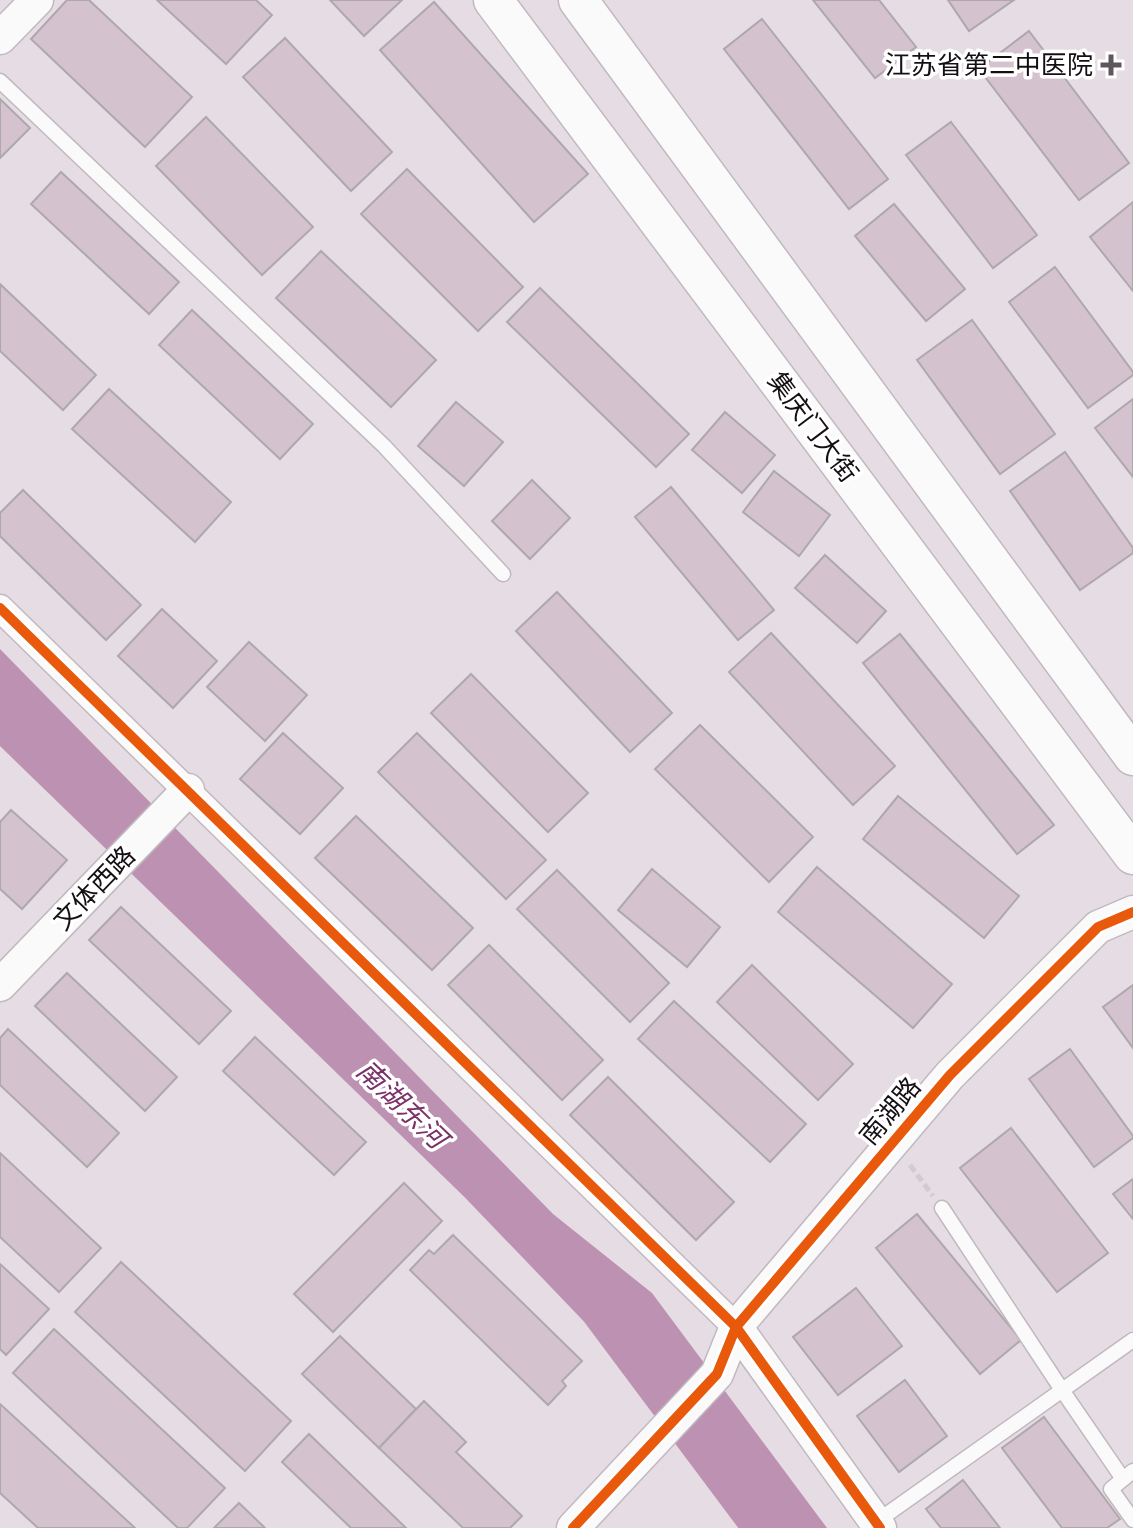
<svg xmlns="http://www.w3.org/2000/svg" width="1133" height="1528" font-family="'Libre Baskerville','Noto Sans SC',serif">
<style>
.water{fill:#bd91b1}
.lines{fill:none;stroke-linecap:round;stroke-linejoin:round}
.river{stroke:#bd91b1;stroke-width:46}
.building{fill:#d4c3cf;stroke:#aea8ad;stroke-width:2}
.service-casing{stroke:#c1b9bf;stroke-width:17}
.minor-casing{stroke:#c1b9bf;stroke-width:29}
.tertiary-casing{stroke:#c1b9bf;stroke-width:35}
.secondary-casing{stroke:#c1b9bf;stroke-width:41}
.path{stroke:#d0cdcf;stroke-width:5;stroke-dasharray:8 4;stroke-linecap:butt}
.service{stroke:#fbfafb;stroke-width:14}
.minor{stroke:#fbfafb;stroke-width:26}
.tertiary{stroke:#fbfafb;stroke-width:32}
.secondary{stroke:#fbfafb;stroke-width:38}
.cycleway-casing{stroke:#fff;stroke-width:15}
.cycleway{stroke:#e8590c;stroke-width:10}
.poi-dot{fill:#5e575c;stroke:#fff;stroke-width:3}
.labels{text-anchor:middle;stroke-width:7;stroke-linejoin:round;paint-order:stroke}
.poi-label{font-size:26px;fill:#140f13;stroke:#fff;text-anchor:end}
.street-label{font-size:26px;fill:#140f13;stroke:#fff}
.water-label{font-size:28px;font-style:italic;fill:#7b326a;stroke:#fff}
</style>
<rect width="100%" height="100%" fill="#e6dce3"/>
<polygon class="water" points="0,649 553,1214 652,1293 827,1528 764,1528 577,1267 0,712"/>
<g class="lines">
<polyline class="river" points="0,714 482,1182 601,1306 767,1528"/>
</g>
<g class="building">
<polygon points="67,0 89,0 192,97 145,147 31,39"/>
<polygon points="157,0 256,0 272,15 226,64"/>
<polygon points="330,0 402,0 364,36"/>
<polygon points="813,0 879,0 916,47 875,78"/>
<polygon points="948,0 1014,0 969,31"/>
<polygon points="434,2 588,174 534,222 380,50"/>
<polygon points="762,19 888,179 849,209 724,49"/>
<polygon points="1029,31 1129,163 1079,200 979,69"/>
<polygon points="285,38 392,152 351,191 243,77"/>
<polygon points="0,99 30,128 0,158"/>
<polygon points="206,117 313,227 262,275 156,166"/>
<polygon points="951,122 1037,235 993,268 906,155"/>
<polygon points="407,169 523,287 478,331 361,214"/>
<polygon points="61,172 179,282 149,314 31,204"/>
<polygon points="1133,202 1133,291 1090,237"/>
<polygon points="894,204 965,289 926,321 855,236"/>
<polygon points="321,251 436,360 391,407 276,298"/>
<polygon points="1055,267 1133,372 1133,375 1088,408 1009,302"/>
<polygon points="0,284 96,375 63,410 0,351"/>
<polygon points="540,288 689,434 656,467 507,322"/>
<polygon points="192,310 313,424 280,459 159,345"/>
<polygon points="972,320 1055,434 1000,474 917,360"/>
<polygon points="109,389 231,502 195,542 72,429"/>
<polygon points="1133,399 1133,477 1095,428"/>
<polygon points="456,402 503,442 464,486 418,446"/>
<polygon points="725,412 775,455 742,493 692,450"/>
<polygon points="1065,452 1133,548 1133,553 1080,590 1010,491"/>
<polygon points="774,471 830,515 799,556 743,512"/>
<polygon points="532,480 570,518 530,559 492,521"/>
<polygon points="671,487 774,610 738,640 635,517"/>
<polygon points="23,490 141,605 106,640 0,536 0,513"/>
<polygon points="825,555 886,611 857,643 795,588"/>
<polygon points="557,592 672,713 630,752 516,631"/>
<polygon points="162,609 217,661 173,708 118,656"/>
<polygon points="771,633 895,766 853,805 729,672"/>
<polygon points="900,634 1054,825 1017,854 863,663"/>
<polygon points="249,642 307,695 265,741 207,687"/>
<polygon points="471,674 588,793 548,832 431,713"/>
<polygon points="700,725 813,837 769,882 655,769"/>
<polygon points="283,733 343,788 300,834 240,779"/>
<polygon points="417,733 546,860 506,899 378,772"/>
<polygon points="898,796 1019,896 984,938 863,839"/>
<polygon points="11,810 67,860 22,909 0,889 0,822"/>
<polygon points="356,816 473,928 432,970 315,858"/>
<polygon points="817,867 952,984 913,1028 778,912"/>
<polygon points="652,869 720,927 687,967 618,910"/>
<polygon points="557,870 669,983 630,1022 517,909"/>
<polygon points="121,907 231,1011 199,1044 89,940"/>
<polygon points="489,945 603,1060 562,1100 448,985"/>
<polygon points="752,965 853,1064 818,1100 717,1002"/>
<polygon points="67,973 177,1077 145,1111 35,1006"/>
<polygon points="1133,985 1133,1048 1103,1007"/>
<polygon points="674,1001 806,1124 770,1162 638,1039"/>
<polygon points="8,1029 119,1133 87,1167 0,1085 0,1038"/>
<polygon points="255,1037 366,1142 334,1175 223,1071"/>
<polygon points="1070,1049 1133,1136 1133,1138 1094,1167 1029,1079"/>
<polygon points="608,1077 734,1202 696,1240 570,1115"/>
<polygon points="1011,1128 1108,1253 1057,1292 960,1168"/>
<polygon points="0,1153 101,1248 59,1292 0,1237"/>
<polygon points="1133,1179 1133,1219 1113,1194"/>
<polygon points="404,1183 442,1221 333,1332 294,1294"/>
<polygon points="917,1214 1021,1340 980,1374 876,1248"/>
<polygon points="453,1235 582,1361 562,1381 566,1386 548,1405 410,1270 429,1250 434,1254"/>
<polygon points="121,1262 291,1421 245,1471 75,1312"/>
<polygon points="0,1264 49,1309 6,1355 0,1349"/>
<polygon points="856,1288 902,1346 838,1395 793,1337"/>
<polygon points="54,1329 225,1488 187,1528 178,1528 13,1373"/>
<polygon points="340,1336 416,1409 379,1448 302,1374"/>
<polygon points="905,1380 947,1436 899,1472 857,1416"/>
<polygon points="424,1401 466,1442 456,1452 522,1516 510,1528 463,1528 379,1448"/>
<polygon points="0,1404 135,1528 38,1528 0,1493"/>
<polygon points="1044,1417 1120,1519 1107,1528 1062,1528 1002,1448"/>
<polygon points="309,1434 406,1528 351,1528 282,1462"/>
<polygon points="963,1480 1000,1528 941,1528 926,1509"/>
<polygon points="239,1503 265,1528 214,1528"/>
</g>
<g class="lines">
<g class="service-casing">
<g id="service">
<polyline points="0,81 384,446 503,574"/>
<polyline points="942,1208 1062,1390 1123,1479"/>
<polyline points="1133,1471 1111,1489 1133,1520"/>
<polyline points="876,1522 1133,1340"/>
</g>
</g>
<g class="minor-casing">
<polyline id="minor" points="0,608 736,1327"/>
</g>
<g class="tertiary-casing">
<g id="tertiary">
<polyline points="0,38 37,0"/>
<polyline points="0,985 188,790"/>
<polyline points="736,1327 880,1528"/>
<polyline points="573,1528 717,1374 736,1327 950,1075 1098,927 1133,912"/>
</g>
</g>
<g class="secondary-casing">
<g id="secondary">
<polyline points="493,0 1133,855"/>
<polyline points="578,0 1133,756"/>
</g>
</g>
<polyline class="path" points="910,1165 933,1196"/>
<use href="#service" class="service"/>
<use href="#minor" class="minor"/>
<use href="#tertiary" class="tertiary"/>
<use href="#secondary" class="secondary"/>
<g class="cycleway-casing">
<g id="cycleway">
<polyline points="0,608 736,1327 880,1528"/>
<polyline points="573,1528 717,1374 736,1327 950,1075 1098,927 1133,912"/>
</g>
</g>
<use href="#cycleway" class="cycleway"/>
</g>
<path class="poi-dot" d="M1107 53h8v8h8v8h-8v8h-8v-8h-8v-8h8z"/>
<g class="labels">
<g class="poi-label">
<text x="1093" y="74">江苏省第二中医院</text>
</g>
<g class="street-label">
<text transform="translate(813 427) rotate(53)" y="9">集庆门大街</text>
<text transform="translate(94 888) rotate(-46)" y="9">文体西路</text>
<text transform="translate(890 1111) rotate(-50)" y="9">南湖路</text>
</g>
<g class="water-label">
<text transform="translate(402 1104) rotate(44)" y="10">南湖东河</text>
</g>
</g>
</svg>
